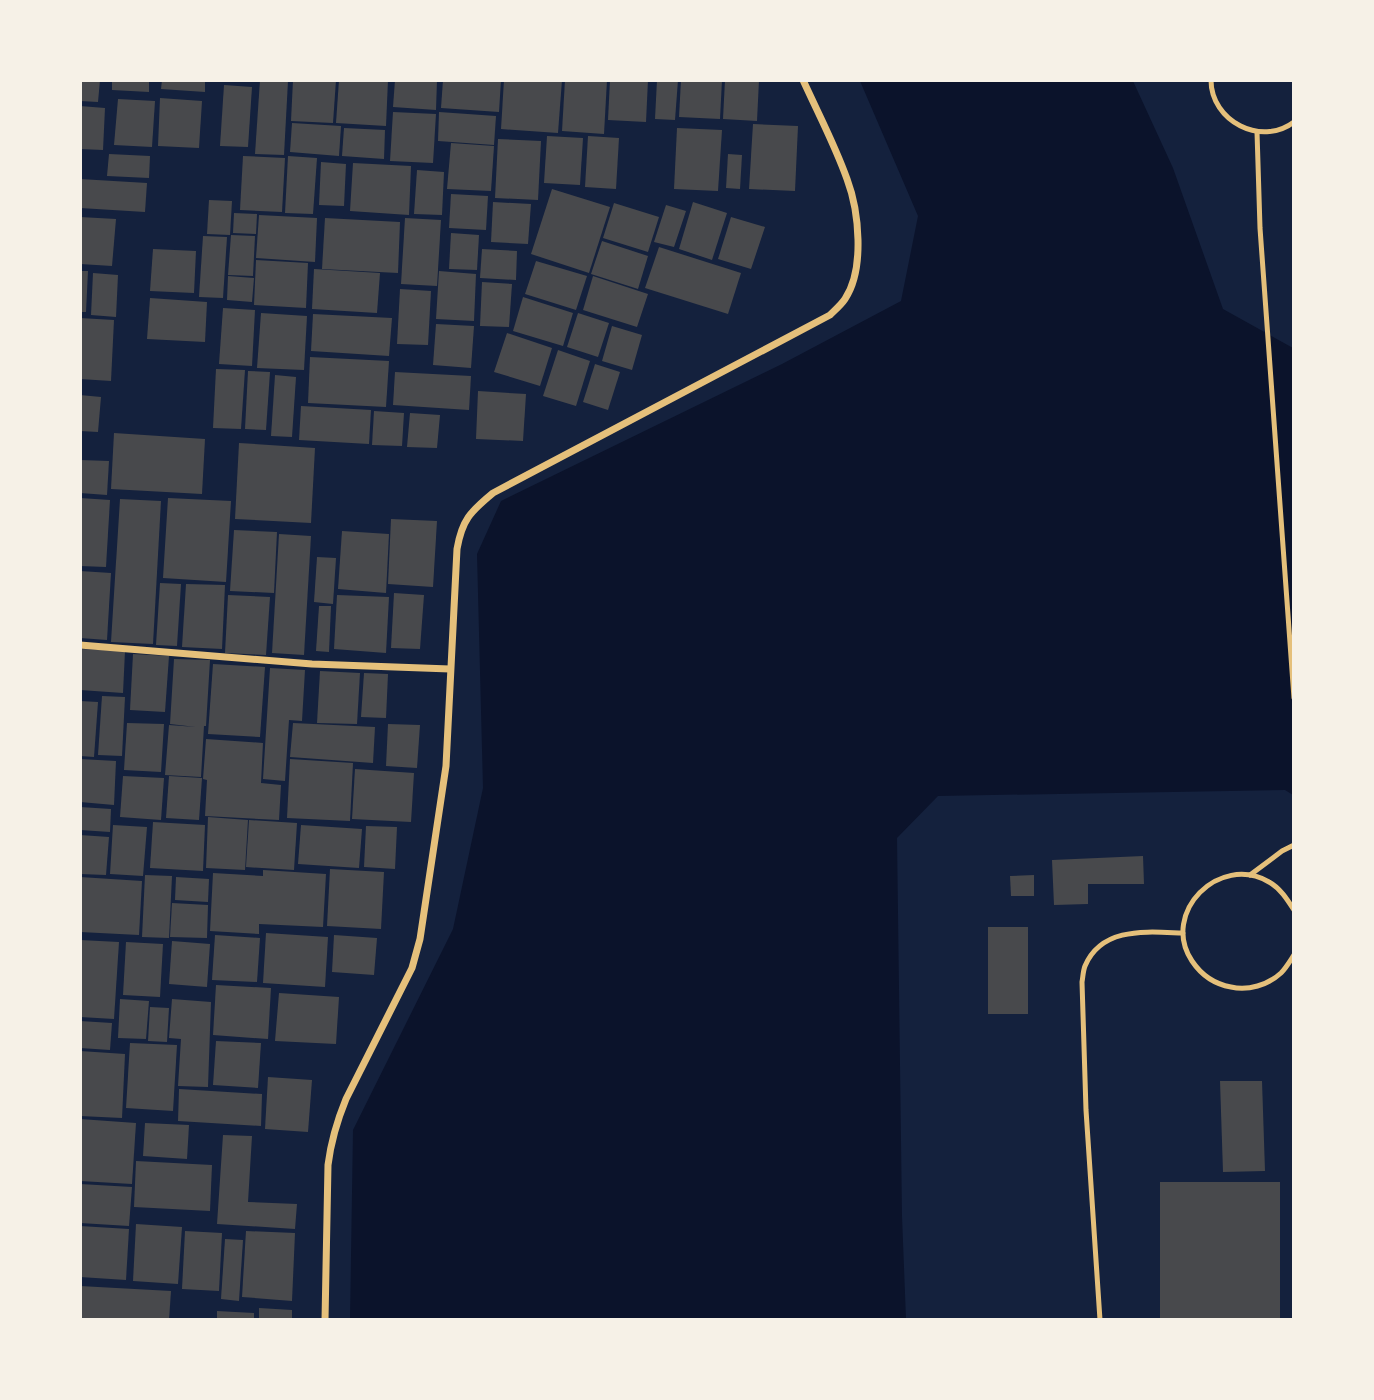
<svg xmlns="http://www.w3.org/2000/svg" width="1374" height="1400" font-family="Helvetica,sans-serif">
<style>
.water{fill:#0b132b}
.building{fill:#48494c}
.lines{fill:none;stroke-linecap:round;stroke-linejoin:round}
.service{stroke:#e5c07b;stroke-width:5}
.minor{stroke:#e5c07b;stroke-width:7}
</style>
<rect width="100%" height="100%" fill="#14213d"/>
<polygon class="water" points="860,81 1133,81 1173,168 1223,309 1293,348 1293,795 1285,790 938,796 897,838 902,1216 906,1319 350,1320 353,1130 453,929 483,788 477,554 501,501 782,364 901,301 918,216"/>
<g class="building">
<polygon points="80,80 100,80 98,102 80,101"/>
<polygon points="112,80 149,80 149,92 112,90"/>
<polygon points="162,80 205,80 205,92 161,89"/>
<polygon points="260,80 288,81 284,155 255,154"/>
<polygon points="293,80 336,80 333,123 291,121"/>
<polygon points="339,80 388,80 386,126 336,123"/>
<polygon points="395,80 437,80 436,110 393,107"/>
<polygon points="443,80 501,80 499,112 441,108"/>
<polygon points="504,80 562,80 558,133 501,129"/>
<polygon points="565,80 607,80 604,134 562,131"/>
<polygon points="610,80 648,80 646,122 608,120"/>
<polygon points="657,80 678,80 675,120 655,119"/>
<polygon points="681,80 722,80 720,119 679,117"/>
<polygon points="725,80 759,80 757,121 723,119"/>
<polygon points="224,85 252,87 248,147 220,146"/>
<polygon points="160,98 202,101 199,148 158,146"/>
<polygon points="118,99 155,101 152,147 114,145"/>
<polygon points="80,106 105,108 103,150 80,149"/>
<polygon points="393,112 436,114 433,163 390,161"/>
<polygon points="439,112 496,116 494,145 438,141"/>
<polygon points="292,123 341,126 339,156 290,152"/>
<polygon points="753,124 798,126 795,191 749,189"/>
<polygon points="344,128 385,130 384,159 342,156"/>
<polygon points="677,128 722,130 718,191 674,189"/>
<polygon points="547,136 583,138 580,185 544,183"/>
<polygon points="588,136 619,138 616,189 585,187"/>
<polygon points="498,139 541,141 538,200 495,198"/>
<polygon points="451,143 494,146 491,191 447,189"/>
<polygon points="109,154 150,156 149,178 107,176"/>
<polygon points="728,154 742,155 740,189 726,188"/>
<polygon points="243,156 285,158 282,212 240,210"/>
<polygon points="288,156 317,158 313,214 285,213"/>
<polygon points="321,162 346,164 344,206 319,205"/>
<polygon points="353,163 411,166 409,215 350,211"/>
<polygon points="417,170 444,172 442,215 414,214"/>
<polygon points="80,179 147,183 145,212 80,208"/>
<polygon points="552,189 610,207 589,273 531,254"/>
<polygon points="451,194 488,196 486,230 449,228"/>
<polygon points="209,200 232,201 230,235 207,234"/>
<polygon points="493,202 531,204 528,244 491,242"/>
<polygon points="693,202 727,213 712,260 679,249"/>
<polygon points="614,203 659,217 648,252 603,238"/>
<polygon points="666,205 686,211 674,247 654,242"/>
<polygon points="234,213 257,214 256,234 233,233"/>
<polygon points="259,215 317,218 315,262 256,258"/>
<polygon points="80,217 116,219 112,266 80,264"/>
<polygon points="731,217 765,227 751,269 718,259"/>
<polygon points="325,218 400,222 398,273 322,269"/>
<polygon points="405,218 441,220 437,286 401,284"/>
<polygon points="451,233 479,235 477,270 449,269"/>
<polygon points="231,235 255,236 253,276 228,275"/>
<polygon points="203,236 227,237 223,298 199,297"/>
<polygon points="602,241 648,256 638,289 591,274"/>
<polygon points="659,247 741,273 728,314 645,288"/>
<polygon points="153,249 196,251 194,293 150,291"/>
<polygon points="482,249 517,251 516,280 480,278"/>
<polygon points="256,260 308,263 306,308 254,305"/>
<polygon points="536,261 587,276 576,310 525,294"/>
<polygon points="314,269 380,273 377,313 312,309"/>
<polygon points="80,271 88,271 86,312 80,312"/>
<polygon points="439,271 476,274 474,321 436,319"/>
<polygon points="93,273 118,275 116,317 91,315"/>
<polygon points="228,276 254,278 252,302 227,300"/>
<polygon points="593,276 648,294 637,327 583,310"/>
<polygon points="482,282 512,284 509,327 480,326"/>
<polygon points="400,289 431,291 428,345 397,344"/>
<polygon points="523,297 573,313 563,346 513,331"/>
<polygon points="150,298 207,302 205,342 147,339"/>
<polygon points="223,308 255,310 252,366 219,364"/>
<polygon points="261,313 307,316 304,370 257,368"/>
<polygon points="578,313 609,323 598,357 567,347"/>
<polygon points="313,314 392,318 389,356 311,351"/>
<polygon points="80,318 114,320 111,381 80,379"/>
<polygon points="436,324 474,326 471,368 433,365"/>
<polygon points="612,326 642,335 632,370 602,361"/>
<polygon points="507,333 552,348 540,386 494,372"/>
<polygon points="558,350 590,361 576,406 543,396"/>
<polygon points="310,357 389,361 386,407 308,403"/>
<polygon points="595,364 620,372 608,410 583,402"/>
<polygon points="216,369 245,370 241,429 213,428"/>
<polygon points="248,371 270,372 266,430 245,429"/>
<polygon points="395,372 471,376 469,410 393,405"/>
<polygon points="275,375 296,377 292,437 271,436"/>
<polygon points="478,391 526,394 523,441 476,439"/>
<polygon points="80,395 101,397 98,432 80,431"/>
<polygon points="301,406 371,410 369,444 299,440"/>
<polygon points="374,411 404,413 402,446 372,445"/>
<polygon points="410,413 440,415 437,448 407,447"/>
<polygon points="114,433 205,439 202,494 111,489"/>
<polygon points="239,443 315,448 311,523 235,519"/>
<polygon points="80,460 109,461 107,495 80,493"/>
<polygon points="80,498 110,500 106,567 80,566"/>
<polygon points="168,498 231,501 226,582 163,578"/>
<polygon points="120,499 161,501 153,644 111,642"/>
<polygon points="391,519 437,521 433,587 388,584"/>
<polygon points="234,530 277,532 274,593 230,591"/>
<polygon points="342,531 389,534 386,593 338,589"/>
<polygon points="279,534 311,536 304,655 272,653"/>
<polygon points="317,557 336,558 333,604 314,602"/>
<polygon points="80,571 111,573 107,640 80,638"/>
<polygon points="160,583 181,584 177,646 156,645"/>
<polygon points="186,584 225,585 222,649 182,647"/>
<polygon points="394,593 424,595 420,649 391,648"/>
<polygon points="228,595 270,597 266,655 225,653"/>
<polygon points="337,595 389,597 386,653 334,649"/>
<polygon points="319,606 331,606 329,652 316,651"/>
<polygon points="80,649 125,651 123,693 80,690"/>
<polygon points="133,654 169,656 165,712 130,710"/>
<polygon points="174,659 210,660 206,726 204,726 201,777 165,775 169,725 196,727 170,724"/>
<polygon points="213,664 265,667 260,737 208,734"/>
<polygon points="270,668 305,670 302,721 289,720 285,781 263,779"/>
<polygon points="320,671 360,673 357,724 317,723"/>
<polygon points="364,673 388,674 386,718 361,717"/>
<polygon points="102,696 125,697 122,756 98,755"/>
<polygon points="80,701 98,702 94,757 80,756"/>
<polygon points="127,723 164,724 161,772 124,770"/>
<polygon points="293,723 375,727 373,763 290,757"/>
<polygon points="388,724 420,725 417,768 386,766"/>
<polygon points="206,739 263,743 261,783 281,785 279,820 205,816 207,780 203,779"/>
<polygon points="80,759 116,761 114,805 80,802"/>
<polygon points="290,759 353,763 350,821 287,818"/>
<polygon points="355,769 414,773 411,822 352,819"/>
<polygon points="123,776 164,778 161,820 120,817"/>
<polygon points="169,776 202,778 199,820 166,818"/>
<polygon points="80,807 111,809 110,832 80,830"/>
<polygon points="208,817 248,820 245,870 206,868"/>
<polygon points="249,820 297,823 294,870 246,867"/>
<polygon points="153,822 205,825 203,871 150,868"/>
<polygon points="113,825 147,827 143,876 110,874"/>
<polygon points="301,825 362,829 359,868 298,864"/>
<polygon points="366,826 397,827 395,869 364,867"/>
<polygon points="80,835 109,837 106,875 80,874"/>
<polygon points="1143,856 1144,884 1088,884 1088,904 1054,905 1052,860"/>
<polygon points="330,869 384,872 381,929 327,926"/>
<polygon points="263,870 326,874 323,927 259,924 259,934 210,931 213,873 263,876"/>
<polygon points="145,875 172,876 169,938 142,937"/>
<polygon points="1034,875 1034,896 1011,896 1010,876"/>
<polygon points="80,877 142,881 139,935 80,932"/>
<polygon points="176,877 209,879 208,902 175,900"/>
<polygon points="172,903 208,905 207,938 170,937"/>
<rect x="988" y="927" width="40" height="87"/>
<polygon points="266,933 328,937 325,987 263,983"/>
<polygon points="215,935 260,938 257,982 212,980"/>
<polygon points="334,935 377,938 374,975 332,972"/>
<polygon points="80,940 119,942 114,1019 80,1017"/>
<polygon points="172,941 210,944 207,987 169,984"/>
<polygon points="126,942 163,944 160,997 123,995"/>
<polygon points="216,985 271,988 268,1039 213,1035"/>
<polygon points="279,993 339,997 336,1044 275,1041"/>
<polygon points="120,999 149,1001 146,1039 118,1038"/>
<polygon points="172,999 211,1002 208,1087 178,1086 181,1039 169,1038"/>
<polygon points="150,1007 169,1008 167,1042 148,1041"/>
<polygon points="80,1021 112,1023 110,1050 80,1048"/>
<polygon points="216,1041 261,1043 258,1088 213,1085"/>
<polygon points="130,1043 177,1045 173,1111 126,1108"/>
<polygon points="80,1051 125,1054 122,1118 80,1116"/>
<polygon points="268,1077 312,1080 308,1132 265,1129"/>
<polygon points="1220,1081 1262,1081 1265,1171 1223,1172"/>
<polygon points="179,1089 262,1094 261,1126 178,1121"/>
<polygon points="80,1119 136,1123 132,1184 80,1181"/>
<polygon points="145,1123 189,1125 187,1159 143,1156"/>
<polygon points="223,1135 252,1136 248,1202 297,1204 295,1229 217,1224"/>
<polygon points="136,1161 212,1165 210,1211 134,1207"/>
<rect x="1160" y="1182" width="120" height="138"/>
<polygon points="80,1184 132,1187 129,1226 80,1223"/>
<polygon points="136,1224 182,1227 178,1284 133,1281"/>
<polygon points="80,1226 129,1229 126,1280 80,1277"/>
<polygon points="185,1231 222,1233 219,1291 182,1289"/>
<polygon points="246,1231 295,1233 292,1301 242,1297"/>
<polygon points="225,1239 243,1240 239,1301 221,1299"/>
<polygon points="80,1286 171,1291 169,1320 80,1320"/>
<polygon points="259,1308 292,1310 292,1320 259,1320"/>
<polygon points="217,1311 254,1313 254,1320 217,1320"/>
</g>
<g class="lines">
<g class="service">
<path d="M1211 80C1211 121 1261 147 1294 122"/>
<polyline points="1257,132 1260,228 1294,698"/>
<polyline points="1250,875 1282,851 1294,845"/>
<path d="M1294 910C1287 899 1280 888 1269 882 1219 853 1160 913 1192 961 1202 976 1214 984 1231 987 1248 991 1268 985 1281 973 1286 968 1290 961 1294 955"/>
<path d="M1100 1320 1086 1110 1082 982C1083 977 1083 971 1085 966 1102 926 1148 932 1183 933"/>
</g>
<g class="minor">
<polyline points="80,645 312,664 450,669"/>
<path d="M325 1320 328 1165C331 1141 337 1121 346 1099L412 968 420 939 446 766 457 549C462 520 470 512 493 493L830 315C835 310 841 305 845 299 865 269 859 211 847 179 835 145 818 113 803 80"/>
</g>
</g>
<rect width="1374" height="1400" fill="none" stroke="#f6f1e7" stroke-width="164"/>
</svg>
